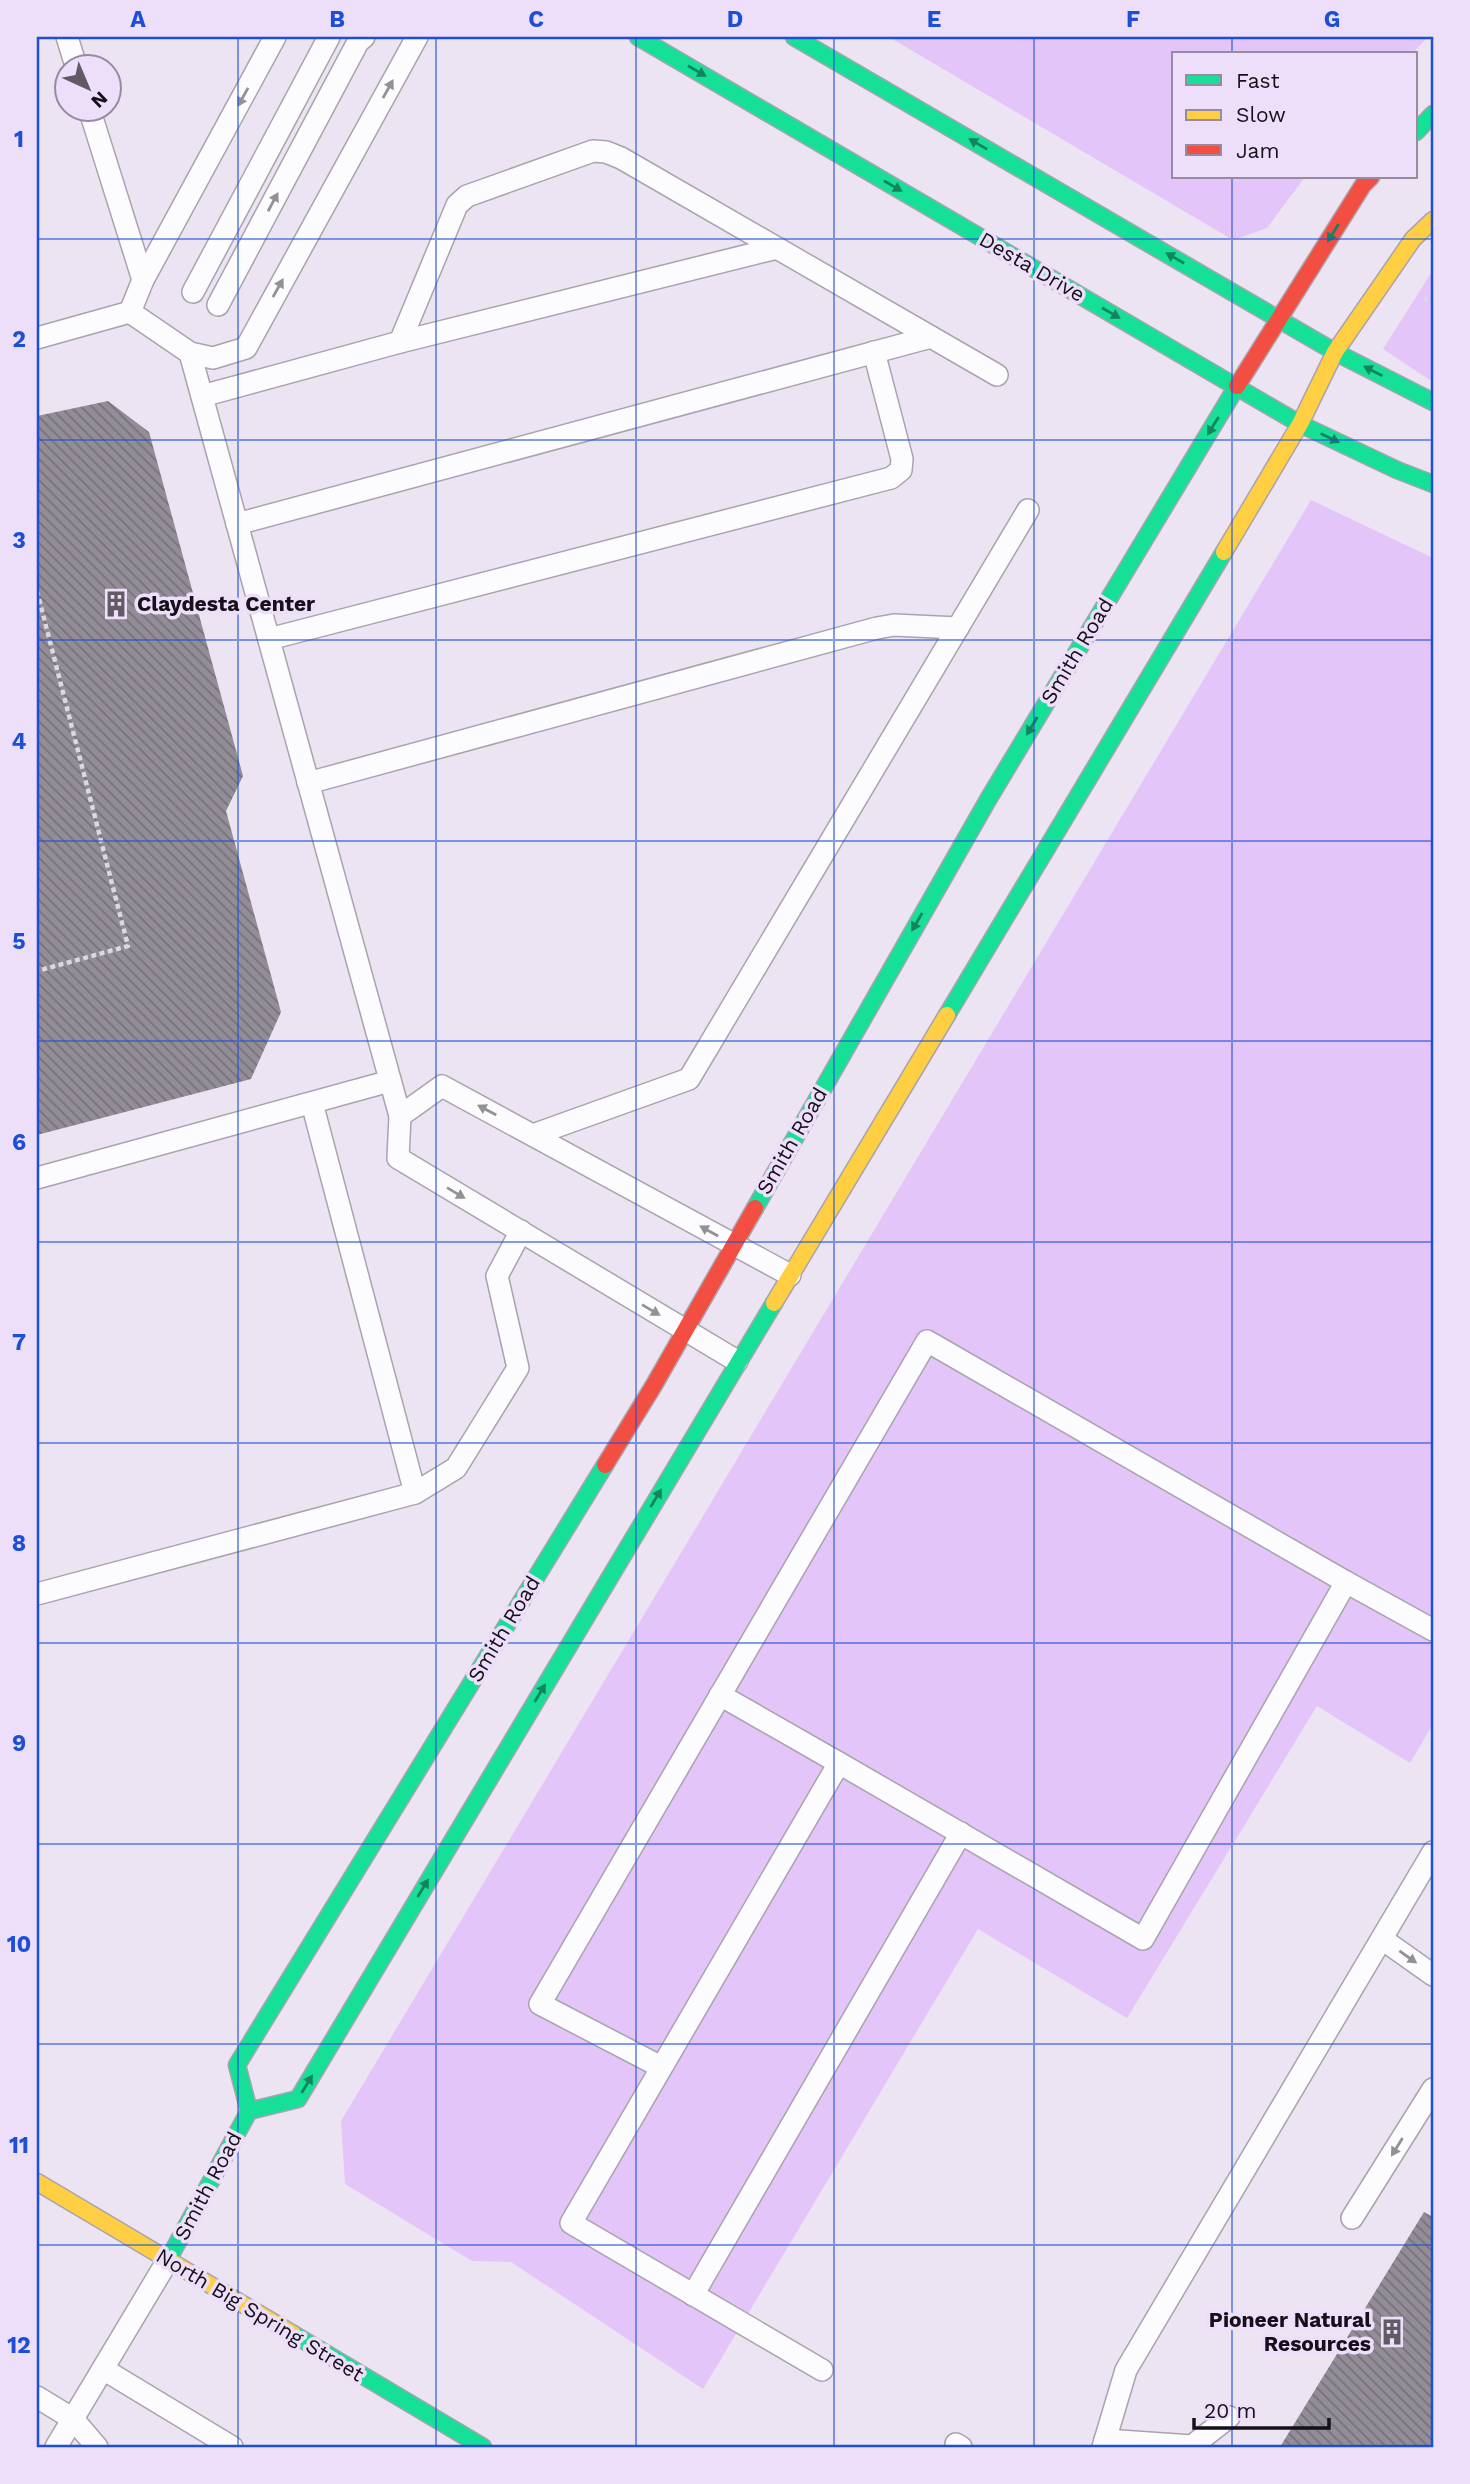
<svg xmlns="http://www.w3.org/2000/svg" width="1470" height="2484" font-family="'Work Sans',sans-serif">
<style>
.green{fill:#e3c5fa}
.building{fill:url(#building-back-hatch)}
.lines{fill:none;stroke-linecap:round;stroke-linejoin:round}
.lane-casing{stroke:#a9a3ae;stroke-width:24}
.fast-casing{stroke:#a9a3ae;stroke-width:19}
.slow-casing{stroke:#a9a3ae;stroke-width:19}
.jam-casing{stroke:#a9a3ae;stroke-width:19}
.path{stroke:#dbd9dd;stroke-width:4.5;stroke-dasharray:5 3.5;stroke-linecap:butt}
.lane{stroke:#fcfbfd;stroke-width:21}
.fast{stroke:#16e098;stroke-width:16}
.slow{stroke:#ffcf43;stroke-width:16}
.jam{stroke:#f24e42;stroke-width:16}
.oneway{fill:#16825f}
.oneway2{fill:#949196}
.grid{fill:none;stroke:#1d4ed8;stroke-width:2;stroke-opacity:0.55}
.labels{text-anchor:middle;stroke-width:7;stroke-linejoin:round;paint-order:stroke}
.street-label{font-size:21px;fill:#151019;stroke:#eddef9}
.poi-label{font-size:21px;font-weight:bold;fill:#151019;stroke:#eddef9;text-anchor:start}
.neatline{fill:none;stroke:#1d4ed8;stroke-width:2.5}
.grid-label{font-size:23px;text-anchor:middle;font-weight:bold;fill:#1d4ed8}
</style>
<defs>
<pattern id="building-back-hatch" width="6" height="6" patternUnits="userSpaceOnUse" patternTransform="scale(1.75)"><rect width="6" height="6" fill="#928d97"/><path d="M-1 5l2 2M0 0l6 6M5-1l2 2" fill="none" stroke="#76727a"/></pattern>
</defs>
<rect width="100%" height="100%" fill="#ece4f3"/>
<g class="green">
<polygon points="889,37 1428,37 1412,54 1174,54 1174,177 1305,177 1267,228 1233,240"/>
<polygon points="1433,270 1433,382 1383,349"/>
<polygon points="1311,500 1433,558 1433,1724 1410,1763 1317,1706 1127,2018 978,1929 703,2389 511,2262 472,2261 345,2184 341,2121"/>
</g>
<g class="building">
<polygon points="108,401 149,432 243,776 226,811 281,1012 251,1079 37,1135 37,416"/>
<polygon points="1424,2212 1433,2217 1433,2447 1280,2447"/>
</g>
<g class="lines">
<g class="lane-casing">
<g id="lane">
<polyline points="67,37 76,66"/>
<polyline points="89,108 143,280"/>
<polyline points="193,292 329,37"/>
<polyline points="218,305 358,42 364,37"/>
<polyline points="130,312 143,280 275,37"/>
<polyline points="37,338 130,312 190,353 213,358 246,348 417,37"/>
<polyline points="400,342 457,205 467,196 593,151 606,152 621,158 997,375"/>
<polyline points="190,353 400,1116"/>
<polyline points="202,396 400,342 777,248"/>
<polyline points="237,524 931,337"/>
<polyline points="269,639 891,478 901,470 902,459 874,352"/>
<polyline points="308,783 877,628 894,625 958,628"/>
<polyline points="533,1135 689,1079 1028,510"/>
<polyline points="37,1178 390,1081"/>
<polyline points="737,1361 398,1158 400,1116 442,1086 790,1275"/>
<polyline points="415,1493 456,1468 518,1368 497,1276 521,1231"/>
<polyline points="1346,1582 1433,1630"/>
<polyline points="37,1594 415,1493 312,1103"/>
<polyline points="720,1695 839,1763"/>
<polyline points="1382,1939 1433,1975"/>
<polyline points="661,2067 540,2004 927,1341 1346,1582 1143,1939 839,1763 571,2223 822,2370"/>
<polyline points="1352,2218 1433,2089"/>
<polyline points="693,2295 961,1833"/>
<polyline points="103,2369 232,2447"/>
<polyline points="37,2397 73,2419 97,2447"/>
<polyline points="1105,2440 1192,2446 1229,2417"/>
<polyline points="956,2444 961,2447"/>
<polyline points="56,2447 168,2260"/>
<polyline points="1103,2447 1126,2370 1433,1852"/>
</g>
</g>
<g class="fast-casing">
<g id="fast">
<polyline points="638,37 1300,424 1397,470 1433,484"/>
<polyline points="794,37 1335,352 1433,402"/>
<polyline points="1416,132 1433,114"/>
<polyline points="947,1015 1224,552"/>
<polyline points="755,1208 989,798 1237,386"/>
<polyline points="249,2111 298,2099 774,1303"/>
<polyline points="168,2260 249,2111 237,2065 605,1465"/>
<polyline points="293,2334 483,2447"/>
</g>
</g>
<g class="slow-casing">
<g id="slow">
<polyline points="1224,552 1300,424 1335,352 1413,239 1433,220"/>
<polyline points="774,1303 947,1015"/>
<polyline points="37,2182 293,2334"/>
</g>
</g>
<g class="jam-casing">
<g id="jam">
<polyline points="1237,386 1363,185 1371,177"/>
<polyline points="605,1465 654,1385 755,1208"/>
</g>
</g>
<g class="path">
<polyline points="1424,300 1433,295"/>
<polyline points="37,591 128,946 37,971"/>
</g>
<use href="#lane" class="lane"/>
<use href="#fast" class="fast"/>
<use href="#slow" class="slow"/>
<use href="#jam" class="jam"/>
</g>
<defs><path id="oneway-solid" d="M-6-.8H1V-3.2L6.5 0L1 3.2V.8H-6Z" transform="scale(1.75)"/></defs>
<g class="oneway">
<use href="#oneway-solid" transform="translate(697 71) rotate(30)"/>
<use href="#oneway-solid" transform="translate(978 144) rotate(-150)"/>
<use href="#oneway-solid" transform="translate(893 186) rotate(30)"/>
<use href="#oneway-solid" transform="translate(1333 233) rotate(122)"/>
<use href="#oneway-solid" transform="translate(1175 258) rotate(-150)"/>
<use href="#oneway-solid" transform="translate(1111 313) rotate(30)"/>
<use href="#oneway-solid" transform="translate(1373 371) rotate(-153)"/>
<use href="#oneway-solid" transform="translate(1213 426) rotate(122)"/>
<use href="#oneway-solid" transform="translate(1330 438) rotate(26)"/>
<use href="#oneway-solid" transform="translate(1032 726) rotate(121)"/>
<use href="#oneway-solid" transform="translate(917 922) rotate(120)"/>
<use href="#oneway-solid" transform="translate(656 1498) rotate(-59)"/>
<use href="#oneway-solid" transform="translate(540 1693) rotate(-59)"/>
<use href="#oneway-solid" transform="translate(423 1888) rotate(-59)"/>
<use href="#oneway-solid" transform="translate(307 2084) rotate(-59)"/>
</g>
<g class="oneway2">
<use href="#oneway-solid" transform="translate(388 89) rotate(-61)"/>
<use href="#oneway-solid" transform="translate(243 97) rotate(119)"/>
<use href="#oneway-solid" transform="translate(273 202) rotate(-62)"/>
<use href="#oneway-solid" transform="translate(278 288) rotate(-61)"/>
<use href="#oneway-solid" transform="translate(487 1110) rotate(-152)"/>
<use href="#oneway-solid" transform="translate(456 1193) rotate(31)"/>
<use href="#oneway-solid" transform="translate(709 1231) rotate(-151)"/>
<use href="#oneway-solid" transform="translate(651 1310) rotate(31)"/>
<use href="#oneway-solid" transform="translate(1408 1957) rotate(35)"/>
<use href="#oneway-solid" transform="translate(1397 2147) rotate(122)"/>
</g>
<path class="grid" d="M238 37V2447M436 37V2447M636 37V2447M834 37V2447M1034 37V2447M1232 37V54M1232 177V2447M37 239H1433M37 440H1433M37 640H1433M37 841H1433M37 1041H1433M37 1242H1433M37 1443H1433M37 1643H1433M37 1844H1433M37 2044H1433M37 2245H1433"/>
<defs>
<g id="building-bare" transform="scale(2.1)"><path d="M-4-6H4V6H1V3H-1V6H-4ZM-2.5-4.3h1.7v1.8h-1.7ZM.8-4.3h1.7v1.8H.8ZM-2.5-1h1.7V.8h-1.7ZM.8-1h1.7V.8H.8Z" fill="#605a65" stroke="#eddef9" stroke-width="2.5" paint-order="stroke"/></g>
</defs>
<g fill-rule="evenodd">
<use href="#building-bare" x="116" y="604"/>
<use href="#building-bare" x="1392" y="2332"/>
</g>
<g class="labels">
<g class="street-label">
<text transform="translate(1032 267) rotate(30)" y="7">Desta Drive</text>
<text transform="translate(1077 651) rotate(-59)" y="7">Smith Road</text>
<text transform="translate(792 1141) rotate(-60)" y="7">Smith Road</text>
<text transform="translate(504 1629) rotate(-59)" y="7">Smith Road</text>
<text transform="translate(208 2186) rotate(-62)" y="7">Smith Road</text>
<text transform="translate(260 2315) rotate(31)" y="7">North Big Spring Street</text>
</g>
<g class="poi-label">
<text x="137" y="611">Claydesta Center</text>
<text x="1371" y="2327" text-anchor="end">Pioneer Natural<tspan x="1371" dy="24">Resources</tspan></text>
</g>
</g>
<rect width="1470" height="2484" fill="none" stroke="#eddef9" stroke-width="77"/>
<rect x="1172" y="52" width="245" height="126" fill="#eddef9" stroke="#978c9f" stroke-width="2"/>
<rect x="1186" y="75" width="35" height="10" fill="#16e098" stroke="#978c9f" stroke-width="2"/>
<text x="1236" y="88" font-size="21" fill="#151019">Fast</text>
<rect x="1186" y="110" width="35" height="10" fill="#ffcf43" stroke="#978c9f" stroke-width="2"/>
<text x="1236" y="122" font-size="21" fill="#151019">Slow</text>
<rect x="1186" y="145" width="35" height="10" fill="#f24e42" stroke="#978c9f" stroke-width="2"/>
<text x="1236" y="158" font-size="21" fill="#151019">Jam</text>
<g transform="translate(88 88) rotate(136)"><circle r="33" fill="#eddef9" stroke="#978c9f" stroke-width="2"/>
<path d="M0-5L12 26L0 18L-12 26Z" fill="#605a65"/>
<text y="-10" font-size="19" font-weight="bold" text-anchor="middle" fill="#151019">N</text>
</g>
<path d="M1194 2418v10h135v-10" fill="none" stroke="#151019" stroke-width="3.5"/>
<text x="1204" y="2418" font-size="21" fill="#151019" stroke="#eddef9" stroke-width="5" paint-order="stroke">20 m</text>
<rect x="38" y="38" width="1394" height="2408" class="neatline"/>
<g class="grid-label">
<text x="138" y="27">A</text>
<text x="337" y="27">B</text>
<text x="536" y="27">C</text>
<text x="735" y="27">D</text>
<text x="934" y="27">E</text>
<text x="1133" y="27">F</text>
<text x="1332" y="27">G</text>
<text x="19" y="147">1</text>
<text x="19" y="347">2</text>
<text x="19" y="548">3</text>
<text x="19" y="749">4</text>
<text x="19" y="949">5</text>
<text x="19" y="1150">6</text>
<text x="19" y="1350">7</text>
<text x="19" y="1551">8</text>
<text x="19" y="1751">9</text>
<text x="19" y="1952">10</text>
<text x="19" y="2153">11</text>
<text x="19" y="2353">12</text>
</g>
</svg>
